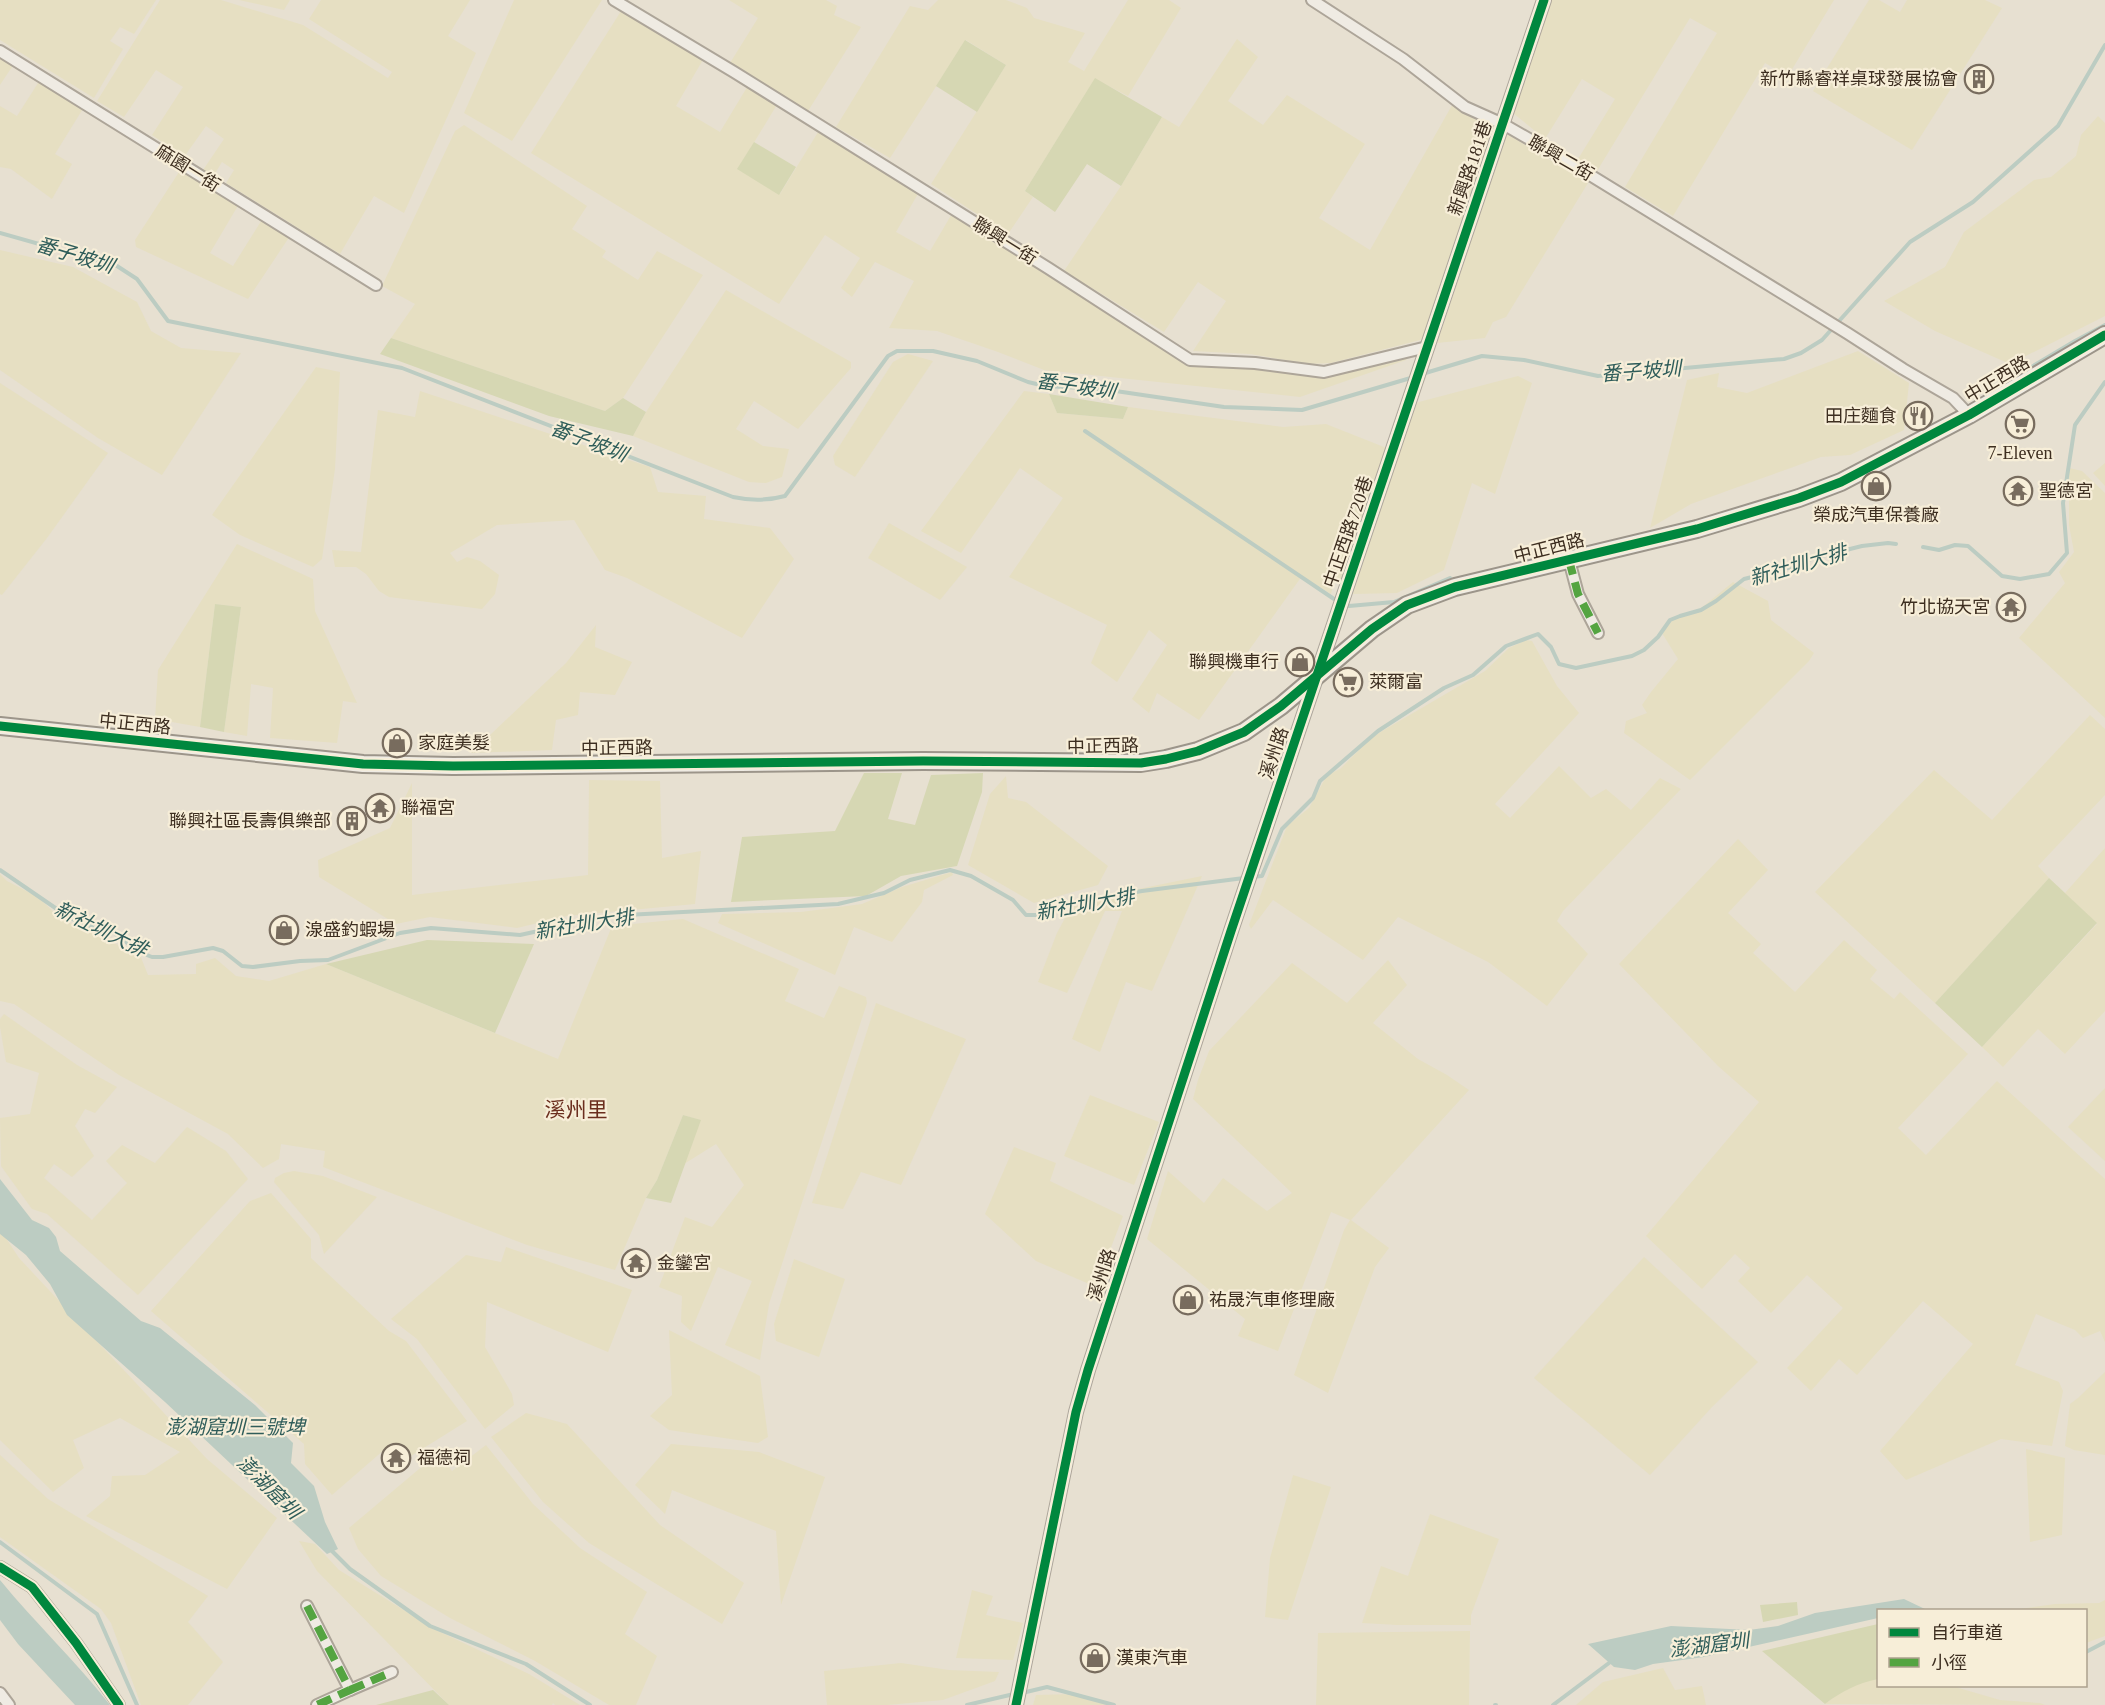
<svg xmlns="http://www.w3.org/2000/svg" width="2105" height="1705" font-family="'Times New Roman','Noto Sans TC',serif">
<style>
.farmland{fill:#e6dfc2}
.green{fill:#d6d7b3}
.water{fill:#bcccc2}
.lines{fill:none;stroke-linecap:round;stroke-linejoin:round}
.stream{stroke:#bcccc2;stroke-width:4}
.minor-casing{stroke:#ada599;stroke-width:14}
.tertiary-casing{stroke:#ada599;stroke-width:16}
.secondary-casing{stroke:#9c958a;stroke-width:20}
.minor{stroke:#efebe3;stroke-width:10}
.tertiary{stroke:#efebe3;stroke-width:14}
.secondary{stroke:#efebe3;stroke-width:16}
.quiet{stroke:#54a441;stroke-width:8;stroke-dasharray:15 8;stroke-linecap:butt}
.cycleway-casing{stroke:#f7eed8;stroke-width:13}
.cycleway{stroke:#00873e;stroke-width:9}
.labels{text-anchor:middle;stroke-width:4.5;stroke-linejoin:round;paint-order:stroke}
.poi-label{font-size:18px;fill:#3d2e20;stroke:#f7eed8;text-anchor:start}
.street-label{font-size:18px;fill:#3d2e20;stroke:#f7eed8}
.water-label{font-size:20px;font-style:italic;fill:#2f5d5a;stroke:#f7eed8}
.quarter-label{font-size:21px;fill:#6b2e1e;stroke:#f7eed8}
</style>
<rect width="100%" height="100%" fill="#e7e0d1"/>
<g class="farmland">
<polygon points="0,0 156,0 134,34 120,27 110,41 123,49 94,98 0,40"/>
<polygon points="160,0 221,0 303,25 388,78 392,72 309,19 321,0 470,0 448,36 476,53 404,213 374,196 340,254 226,183 234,170 222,162 214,175 203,170 224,139 206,126 184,157 152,135 183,87 156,70 124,117 97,101"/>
<polygon points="239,0 290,0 284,10"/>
<polygon points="514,0 602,0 512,141 464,113"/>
<polygon points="729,0 826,0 837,6 834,15 861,27 808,111 730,63 758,18"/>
<polygon points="938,0 1006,0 1027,8 1034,18 1085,33 1068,62 1084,71 1128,0 1169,0 1181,8 1128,96 1095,79 1025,191 1033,197 1008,234 931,184 1006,65 966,40 890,158 836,127 910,6 928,10"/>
<polygon points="1549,0 1834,0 1788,76 1765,63 1673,216 1625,187 1717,33 1690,18 1597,171 1578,159 1615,99 1582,79 1545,139 1513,113"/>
<polygon points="1869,0 1879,0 1900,12 1907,0 1985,0 2002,8 1912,150 1813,91"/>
<polygon points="623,8 704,58 676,106 720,132 749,84 778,103 738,169 780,194 820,129 919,192 896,232 930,251 953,212 1191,361 1264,365 1304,374 1409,354 1406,360 1300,397 1044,370 998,352 937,331 889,328 914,281 875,262 852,297 841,288 860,258 825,235 779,304 531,153"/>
<polygon points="1237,39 1258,57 1228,101 1263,125 1287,95 1365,144 1319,218 1370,250 1455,100 1496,123 1426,335 1420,340 1331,363 1309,364 1250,354 1193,351 1226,301 1198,282 1164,332 1064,271 1121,186 1162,117 1179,127"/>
<polygon points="0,54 14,64 0,85"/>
<polygon points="40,80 84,107 55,154 72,164 52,199 11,169 0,167 0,106 17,116"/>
<polygon points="2098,116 2105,123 2105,316 2010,364 1935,331 1884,301 1945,267 1964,232 2034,180 2051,177 2076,156 2081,135"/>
<polygon points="464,125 587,206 572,229 606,251 602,257 638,280 657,251 703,275 623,398 605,411 391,338 415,304 382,286 455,131"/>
<polygon points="1507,134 1588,183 1506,317 1493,322 1485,338 1437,343"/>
<polygon points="181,169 239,204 210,253 233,266 263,218 290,236 248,299 136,247 135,240"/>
<polygon points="0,250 73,267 137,302 151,331 181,348 241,353 162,475 98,438 0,370"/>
<polygon points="726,290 851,362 851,368 798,429 754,401 736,429 763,446 789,449 782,477 766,483 749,482 633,436 646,412"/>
<polygon points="1858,351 1909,383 1904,430 1850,455 1821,457 1691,504 1650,528 1687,380 1719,373 1717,387 1747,393"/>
<polygon points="908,354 933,361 855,477 835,465 833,456 893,362"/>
<polygon points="316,367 340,372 335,469 322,559 313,567 240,535 212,515"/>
<polygon points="1518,376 1532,383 1495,494 1472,483 1444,570 1397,593 1353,594 1415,403"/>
<polygon points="0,383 108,453 47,538 2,595 0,594"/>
<polygon points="420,391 650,467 658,492 706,496 704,519 770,528 794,559 742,638 627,578 605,570 574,520 497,525 450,553 457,562 467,557 480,561 499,575 495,594 482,609 389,597 379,591 366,574 356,567 335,567 332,550 361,552 378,410 415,417"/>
<polygon points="1024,391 1049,394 1057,413 1123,419 1128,407 1283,427 1326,424 1389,449 1342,582 1334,582 1331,594 1302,576 1199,720 1157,693 1149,713 1132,699 1167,645 1149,630 1117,682 1091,663 1107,625 1009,577 1063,498 1020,468 961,553 921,531"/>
<polygon points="2105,463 2105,486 2093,473"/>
<polygon points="2069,468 2082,471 2105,493 2105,718 2019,638 2065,583 2059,572 2074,552 2069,525"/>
<polygon points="889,523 967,567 940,600 868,558"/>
<polygon points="237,544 313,579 315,611 357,703 343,701 337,743 270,738 273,688 251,684 247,736 224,732 241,607 215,604 200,727 155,719 158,670"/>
<polygon points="1733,582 1768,601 1771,620 1814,653 1809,661 1690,780 1624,733 1626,721 1647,713 1642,705 1651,692 1678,659 1662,633 1668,621 1699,610"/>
<polygon points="596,625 595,647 632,662 615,695 580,692 578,715 556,720 552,750 471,753 566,663"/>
<polygon points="1526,640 1532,641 1557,686 1579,713 1495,804 1510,818 1559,766 1591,798 1606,789 1631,810 1660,778 1681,789 1563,911 1557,921 1588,954 1547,1006 1488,962 1398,917 1363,960 1273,900 1251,929 1249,925 1287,826 1309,808 1327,775 1340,769 1372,737 1485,671 1509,648"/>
<polygon points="2090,715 2105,729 2105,795 2038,866 2049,878 1935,1003 1815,892 1934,770 1992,820"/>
<polygon points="1006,776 1008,798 1026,802 1108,866 1098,885 1034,903 968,865 990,794"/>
<polygon points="589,780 660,781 662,858 701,851 695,904 567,916 517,928 430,917 396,924 319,877 318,860 390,828 412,783 412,895 588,875"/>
<polygon points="1738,839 1768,870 1728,913 1761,944 1753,953 1795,992 1844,940 1877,970 1870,979 1894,999 1900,992 1968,1054 1898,1128 1926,1155 1997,1081 2105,1179 2105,1342 2100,1331 2083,1338 2075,1330 2036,1314 2015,1365 2059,1382 2063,1391 2052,1446 2001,1439 1906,1480 1880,1451 1973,1344 1923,1301 1857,1375 1839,1359 1811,1391 1787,1368 1843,1308 1807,1275 1771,1313 1738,1281 1750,1268 1735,1254 1702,1289 1646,1236 1759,1102 1718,1066 1619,964"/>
<polygon points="2105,848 2105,1011 2065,1054 2038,1029 2003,1067 1982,1047 2097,924 2065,893"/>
<polygon points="952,872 953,875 924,890 922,902 892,942 854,927 835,975 718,923 722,914 801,912 862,904 902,887"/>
<polygon points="0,874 7,881 38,897 61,919 140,955 148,975 196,974 196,964 215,958 236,976 269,981 326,964 558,1059 612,926 683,919 799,969 785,1001 824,1018 839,986 866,997 867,1003 769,1304 760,1360 725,1345 752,1281 718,1267 691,1331 681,1322 682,1296 659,1287 685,1217 712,1227 744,1185 716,1144 684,1164 700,1120 683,1115 657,1180 646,1198 615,1270 527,1245 323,1167 325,1151 281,1144 279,1159 263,1168 228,1134 119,1075 14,1004 0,1001"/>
<polygon points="1202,876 1152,991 1126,982 1100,1052 1072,1039 1122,911 1105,911 1067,993 1038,982 1057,933 1071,907 1102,900 1105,909 1109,895"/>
<polygon points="1388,960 1407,985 1373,1023 1418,1059 1447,1075 1469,1090 1351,1220 1389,1248 1375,1267 1328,1393 1294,1375 1344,1230 1350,1220 1331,1212 1278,1351 1238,1336 1245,1319 1147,1239 1168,1171 1204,1203 1223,1178 1267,1211 1292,1193 1193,1099 1198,1080 1209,1051 1292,963 1347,1003"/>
<polygon points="876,1003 966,1039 901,1185 861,1172 843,1209 812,1203"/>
<polygon points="4,1014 77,1065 117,1087 95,1113 85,1109 75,1126 94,1156 72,1177 54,1164 44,1178 92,1220 127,1183 106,1161 122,1145 155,1163 187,1127 226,1151 248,1179 138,1295 47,1214 32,1209 1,1166 0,1118 30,1114 39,1073 6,1062 0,1027 0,1019"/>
<polygon points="2105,1088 2105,1161 2068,1127"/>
<polygon points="1090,1095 1159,1122 1134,1185 1064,1156"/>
<polygon points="1014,1147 1056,1163 1050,1181 1123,1216 1096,1287 1036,1261 985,1214"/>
<polygon points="294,1171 323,1176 377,1197 324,1254 319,1235 274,1182 275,1178 284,1173"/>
<polygon points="271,1193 311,1239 311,1258 389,1331 406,1341 467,1421 411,1456 392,1443 332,1495 305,1464 304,1444 151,1311 250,1201"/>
<polygon points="0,1229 19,1258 207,1459 277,1518 227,1589 86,1516 110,1496 112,1476 145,1475 180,1452 120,1418 73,1440 84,1468 53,1492 0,1440"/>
<polygon points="506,1247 632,1290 608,1352 487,1302 485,1347 512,1394 514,1405 485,1429 417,1339 391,1319 466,1255 501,1262"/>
<polygon points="1644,1257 1758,1362 1712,1407 1650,1475 1534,1378"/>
<polygon points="794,1259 845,1279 819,1357 776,1341 774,1324"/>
<polygon points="669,1330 760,1376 768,1437 758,1443 669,1430 650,1416 672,1395"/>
<polygon points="2105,1372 2105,1455 2074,1450 2065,1446 2070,1404 2078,1398"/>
<polygon points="526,1413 567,1424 660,1525 744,1583 722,1624 589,1543 543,1502 491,1437"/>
<polygon points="671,1444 759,1452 825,1477 781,1605 776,1531 672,1490 665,1514 635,1485"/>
<polygon points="486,1445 533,1504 580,1548 647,1592 625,1634 657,1656 636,1705 609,1705 535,1661 450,1618 381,1576 358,1549 349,1528 438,1453 452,1471"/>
<polygon points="2026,1449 2065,1458 2062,1535 2030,1542"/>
<polygon points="0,1455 48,1499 208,1596 188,1622 223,1662 188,1705 141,1705 111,1623 101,1609 0,1537"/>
<polygon points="1293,1475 1331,1487 1288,1620 1265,1617 1270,1558"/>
<polygon points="1430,1514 1499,1539 1471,1615 1471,1625 1397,1625 1362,1623 1381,1566 1408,1576"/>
<polygon points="299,1541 315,1544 339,1570 436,1630 529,1674 580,1705 555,1705 553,1703 552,1705 449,1705 317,1571"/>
<polygon points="972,1590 993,1596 986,1615 1023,1623 1013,1660 956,1658"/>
<polygon points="2105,1600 2105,1636 2086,1643 2086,1610 2012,1610 2055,1604 2099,1603"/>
<polygon points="1470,1631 1469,1705 1316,1705 1318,1633"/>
<polygon points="901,1663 949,1670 999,1672 995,1681 943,1700 887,1705 827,1705 824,1671"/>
<polygon points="1663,1668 1675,1690 1702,1686 1706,1705 1576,1705 1603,1682"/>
<polygon points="1878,1679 1878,1686 1952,1686 2000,1700 2040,1703 2045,1705 1825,1704 1842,1691 1865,1681"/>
<polygon points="1075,1694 1108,1705 1033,1705 1036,1695"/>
</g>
<g class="green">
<polygon points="965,40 1006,65 977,112 936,86"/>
<polygon points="1095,78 1162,117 1121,186 1087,164 1055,212 1025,191"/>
<polygon points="754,142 796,167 779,195 737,169"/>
<polygon points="391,338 605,411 623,398 646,412 633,436 549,416 380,354"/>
<polygon points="1049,394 1128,407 1123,419 1057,413"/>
<polygon points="215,604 241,607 224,732 200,727"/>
<polygon points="864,773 902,773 888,819 915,825 931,775 983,773 982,792 957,866 901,876 866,896 731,902 742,837 835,831"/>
<polygon points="2049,878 2097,923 1982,1047 1935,1003"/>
<polygon points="427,940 534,944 495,1033 326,964"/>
<polygon points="683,1115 701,1120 671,1203 646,1198 657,1180"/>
<polygon points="1797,1602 1798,1615 1763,1622 1760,1605"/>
<path d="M1878 1624V1679C1858 1683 1842 1691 1825 1704L1762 1651Z"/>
<polygon points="433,1690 449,1705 376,1705"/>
</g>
<g class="water">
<polygon points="0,1179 32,1220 49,1228 56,1237 60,1251 141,1321 160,1328 255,1405 293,1443 291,1463 314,1486 325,1522 338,1549 327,1554 165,1402 67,1315 50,1284 26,1255 0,1234"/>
<path d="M0 1580C35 1623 76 1661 110 1705H75L18 1644 0 1620Z"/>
<polygon points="1904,1599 1927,1610 1878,1610 1878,1618 1704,1657 1653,1664 1635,1670 1614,1667 1588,1644 1671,1626 1749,1630 1778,1626 1815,1613"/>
</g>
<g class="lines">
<g class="stream">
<path d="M0 233 117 266 137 279 168 321 402 368 733 497C752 501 767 501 785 496L888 356 897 351H933L977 361 1028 382 1045 386 1102 389 1224 407 1302 410 1414 377"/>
<polyline points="1422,374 1482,356 1524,360 1598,376 1784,359 1801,353 1822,340 1910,242 1973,202 2058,126 2105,45"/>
<polyline points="2003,384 2075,341 2105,325"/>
<polyline points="1085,431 1334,599"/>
<polyline points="1923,547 1939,550 1955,545 1968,546 2002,576 2020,579 2049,574 2067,553 2063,503 2075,425 2105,382"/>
<polyline points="1349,606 1394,602 1450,578"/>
<polyline points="0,870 70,918 86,925 113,932 139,952 152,957 163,957 213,948 223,951 242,966 253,967 300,961 328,960 400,933 431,928 520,935 607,916 838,904 884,893 910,880 950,870 971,876 1013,900 1026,915 1040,915 1059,905 1142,891 1244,878"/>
<polyline points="1251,877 1262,876 1282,829 1313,798 1320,781 1378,731 1444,688 1473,675 1506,646 1538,634 1551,647 1559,664 1576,668 1632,656 1644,650 1658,637 1670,620 1680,616 1701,610 1716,601 1744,579 1792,567 1814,558 1862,546 1888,543 1896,544"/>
<polyline points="0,1542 97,1614 137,1705"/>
<polyline points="330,1549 350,1569 430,1626 526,1664 590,1705"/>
<polyline points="2086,1652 2105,1642"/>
<polyline points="1022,1693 1047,1687 1114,1705"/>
<polyline points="967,1705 1014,1694"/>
<polyline points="1495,1705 1496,1705"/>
<polyline points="1553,1705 1613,1660"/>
</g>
<g class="minor-casing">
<g id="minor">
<polyline points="614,0 734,72 1048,268 1190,360 1255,363 1324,372 1427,347"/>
<polyline points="1312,0 1403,59 1465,107 1503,124 1564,159 1847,333 1903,369 1953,398 1969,415"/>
<polyline points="0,51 376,285"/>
<polyline points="1569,560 1578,594 1598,633"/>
<polyline points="0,1567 32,1587 76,1643 119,1705"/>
<polyline points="307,1606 350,1690 317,1705"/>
<polyline points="350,1690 392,1672"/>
<polyline points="0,1693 9,1705"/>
</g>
</g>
<g class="tertiary-casing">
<polyline id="tertiary" points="1016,1705 1076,1412 1088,1370 1231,931 1544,0"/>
</g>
<g class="secondary-casing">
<polyline id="secondary" points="0,726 363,764 453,766 923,761 1141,763 1166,759 1198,751 1244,732 1281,706 1372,629 1407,605 1455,587 1697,529 1799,498 1841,482 1969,415 2105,335"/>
</g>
<use href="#minor" class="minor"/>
<use href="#tertiary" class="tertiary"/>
<use href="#secondary" class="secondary"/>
<g class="quiet">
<polyline points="1569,560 1578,594 1598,633"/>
<polyline points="307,1606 350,1690 317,1705"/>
<polyline points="350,1690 392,1672"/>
</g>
<g class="cycleway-casing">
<g id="cycleway">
<polyline points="0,726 363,764 453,766 923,761 1141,763 1166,759 1198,751 1244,732 1281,706 1372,629 1407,605 1455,587 1697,529 1799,498 1841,482 1969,415 2105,335"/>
<polyline points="0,1567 32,1587 76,1643 119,1705"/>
<polyline points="1016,1705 1076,1412 1088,1370 1231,931 1544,0"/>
</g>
</g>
<use href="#cycleway" class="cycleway"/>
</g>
<defs>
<g id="building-ring" transform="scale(1.5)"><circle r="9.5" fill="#f7eed8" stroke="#786c5e" stroke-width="1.5"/><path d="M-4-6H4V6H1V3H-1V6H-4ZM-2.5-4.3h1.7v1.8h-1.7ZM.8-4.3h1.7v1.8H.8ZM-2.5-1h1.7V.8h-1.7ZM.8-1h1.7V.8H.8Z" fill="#786c5e"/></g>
<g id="restaurant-ring" transform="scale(1.5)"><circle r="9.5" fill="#f7eed8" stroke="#786c5e" stroke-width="1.5"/><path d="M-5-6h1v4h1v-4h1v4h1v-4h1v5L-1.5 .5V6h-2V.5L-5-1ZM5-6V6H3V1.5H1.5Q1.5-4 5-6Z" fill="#786c5e"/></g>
<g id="supermarket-ring" transform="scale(1.5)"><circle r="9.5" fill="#f7eed8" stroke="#786c5e" stroke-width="1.5"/><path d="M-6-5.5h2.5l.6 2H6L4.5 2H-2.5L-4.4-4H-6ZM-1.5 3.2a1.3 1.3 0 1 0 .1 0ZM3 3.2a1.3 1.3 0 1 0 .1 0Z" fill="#786c5e"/></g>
<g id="shop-ring" transform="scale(1.5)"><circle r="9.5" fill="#f7eed8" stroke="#786c5e" stroke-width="1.5"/><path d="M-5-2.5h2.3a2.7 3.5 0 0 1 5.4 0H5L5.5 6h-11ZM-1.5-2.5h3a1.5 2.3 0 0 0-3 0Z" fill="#786c5e"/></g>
<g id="temple-ring" transform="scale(1.5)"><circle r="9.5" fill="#f7eed8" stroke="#786c5e" stroke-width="1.5"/><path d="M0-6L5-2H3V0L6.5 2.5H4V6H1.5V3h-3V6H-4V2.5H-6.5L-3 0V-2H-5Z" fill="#786c5e"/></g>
</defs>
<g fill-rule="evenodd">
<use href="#building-ring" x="1979" y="79"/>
<use href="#restaurant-ring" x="1918" y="416"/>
<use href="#supermarket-ring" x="2020" y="424"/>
<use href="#shop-ring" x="1876" y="486"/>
<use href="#temple-ring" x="2018" y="491"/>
<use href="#temple-ring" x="2011" y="607"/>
<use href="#shop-ring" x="1300" y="662"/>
<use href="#supermarket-ring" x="1348" y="682"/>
<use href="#shop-ring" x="397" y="743"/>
<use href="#temple-ring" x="380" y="808"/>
<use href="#building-ring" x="352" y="821"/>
<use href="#shop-ring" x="284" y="930"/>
<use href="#temple-ring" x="636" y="1263"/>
<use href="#shop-ring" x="1188" y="1300"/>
<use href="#temple-ring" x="396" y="1458"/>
<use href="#shop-ring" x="1095" y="1658"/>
</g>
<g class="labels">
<g class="poi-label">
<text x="1958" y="85" text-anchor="end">新竹縣睿祥桌球發展協會</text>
<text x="1897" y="422" text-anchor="end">田庄麵食</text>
<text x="2020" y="459" text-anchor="middle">7-Eleven</text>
<text x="2039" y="497">聖德宮</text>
<text x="1876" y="521" text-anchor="middle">榮成汽車保養廠</text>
<text x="1990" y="613" text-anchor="end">竹北協天宮</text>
<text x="1279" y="668" text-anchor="end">聯興機車行</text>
<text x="1369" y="688">萊爾富</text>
<text x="418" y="749">家庭美髮</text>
<text x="401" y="814">聯福宮</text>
<text x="331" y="827" text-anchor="end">聯興社區長壽俱樂部</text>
<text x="305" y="936">湶盛釣蝦場</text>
<text x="657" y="1269">金鑾宮</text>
<text x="1209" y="1306">祐晟汽車修理廠</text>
<text x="417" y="1464">福德祠</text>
<text x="1116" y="1664">漢東汽車</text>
</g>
<g class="street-label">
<text transform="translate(1561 158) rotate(30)" y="6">聯興二街</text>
<text transform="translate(188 168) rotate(32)" y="6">麻園一街</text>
<text transform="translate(1470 168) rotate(-71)" y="6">新興路181巷</text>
<text transform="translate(1005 241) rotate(32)" y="6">聯興一街</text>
<text transform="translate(1997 379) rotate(-31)" y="6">中正西路</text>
<text transform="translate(1348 532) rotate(-71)" y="6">中正西路720巷</text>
<text transform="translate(1549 548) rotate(-14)" y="6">中正西路</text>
<text transform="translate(135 724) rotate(6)" y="6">中正西路</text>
<text transform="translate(1103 746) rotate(-1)" y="6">中正西路</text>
<text transform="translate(617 748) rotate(-1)" y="6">中正西路</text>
<text transform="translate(1274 753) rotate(-71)" y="6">溪州路</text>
<text transform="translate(1102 1275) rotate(-72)" y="6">溪州路</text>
</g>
<g class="water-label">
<text transform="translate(75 255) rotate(17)" y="7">番子坡圳</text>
<text transform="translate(1641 371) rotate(-4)" y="7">番子坡圳</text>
<text transform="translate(1076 386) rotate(8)" y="7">番子坡圳</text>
<text transform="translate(589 441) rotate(21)" y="7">番子坡圳</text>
<text transform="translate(1798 565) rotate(-16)" y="7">新社圳大排</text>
<text transform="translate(1085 904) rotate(-10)" y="7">新社圳大排</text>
<text transform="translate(584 924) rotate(-9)" y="7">新社圳大排</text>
<text transform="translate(101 929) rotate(26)" y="7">新社圳大排</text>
<text x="235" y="1434">澎湖窟圳三號埤</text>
<text transform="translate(269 1487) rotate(45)" y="7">澎湖窟圳</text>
<text transform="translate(1709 1645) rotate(-7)" y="7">澎湖窟圳</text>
</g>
<g class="quarter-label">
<text x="576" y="1117">溪州里</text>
</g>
</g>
<rect x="1877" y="1609" width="210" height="78" fill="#f7eed8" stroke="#ada18e" stroke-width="1.5"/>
<rect x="1889" y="1628" width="30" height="9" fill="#00873e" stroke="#ada18e" stroke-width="1.5"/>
<text x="1931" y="1639" font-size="18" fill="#3d2e20">自行車道</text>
<rect x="1889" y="1658" width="30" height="9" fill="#54a441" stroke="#ada18e" stroke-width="1.5"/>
<text x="1931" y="1669" font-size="18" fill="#3d2e20">小徑</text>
</svg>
